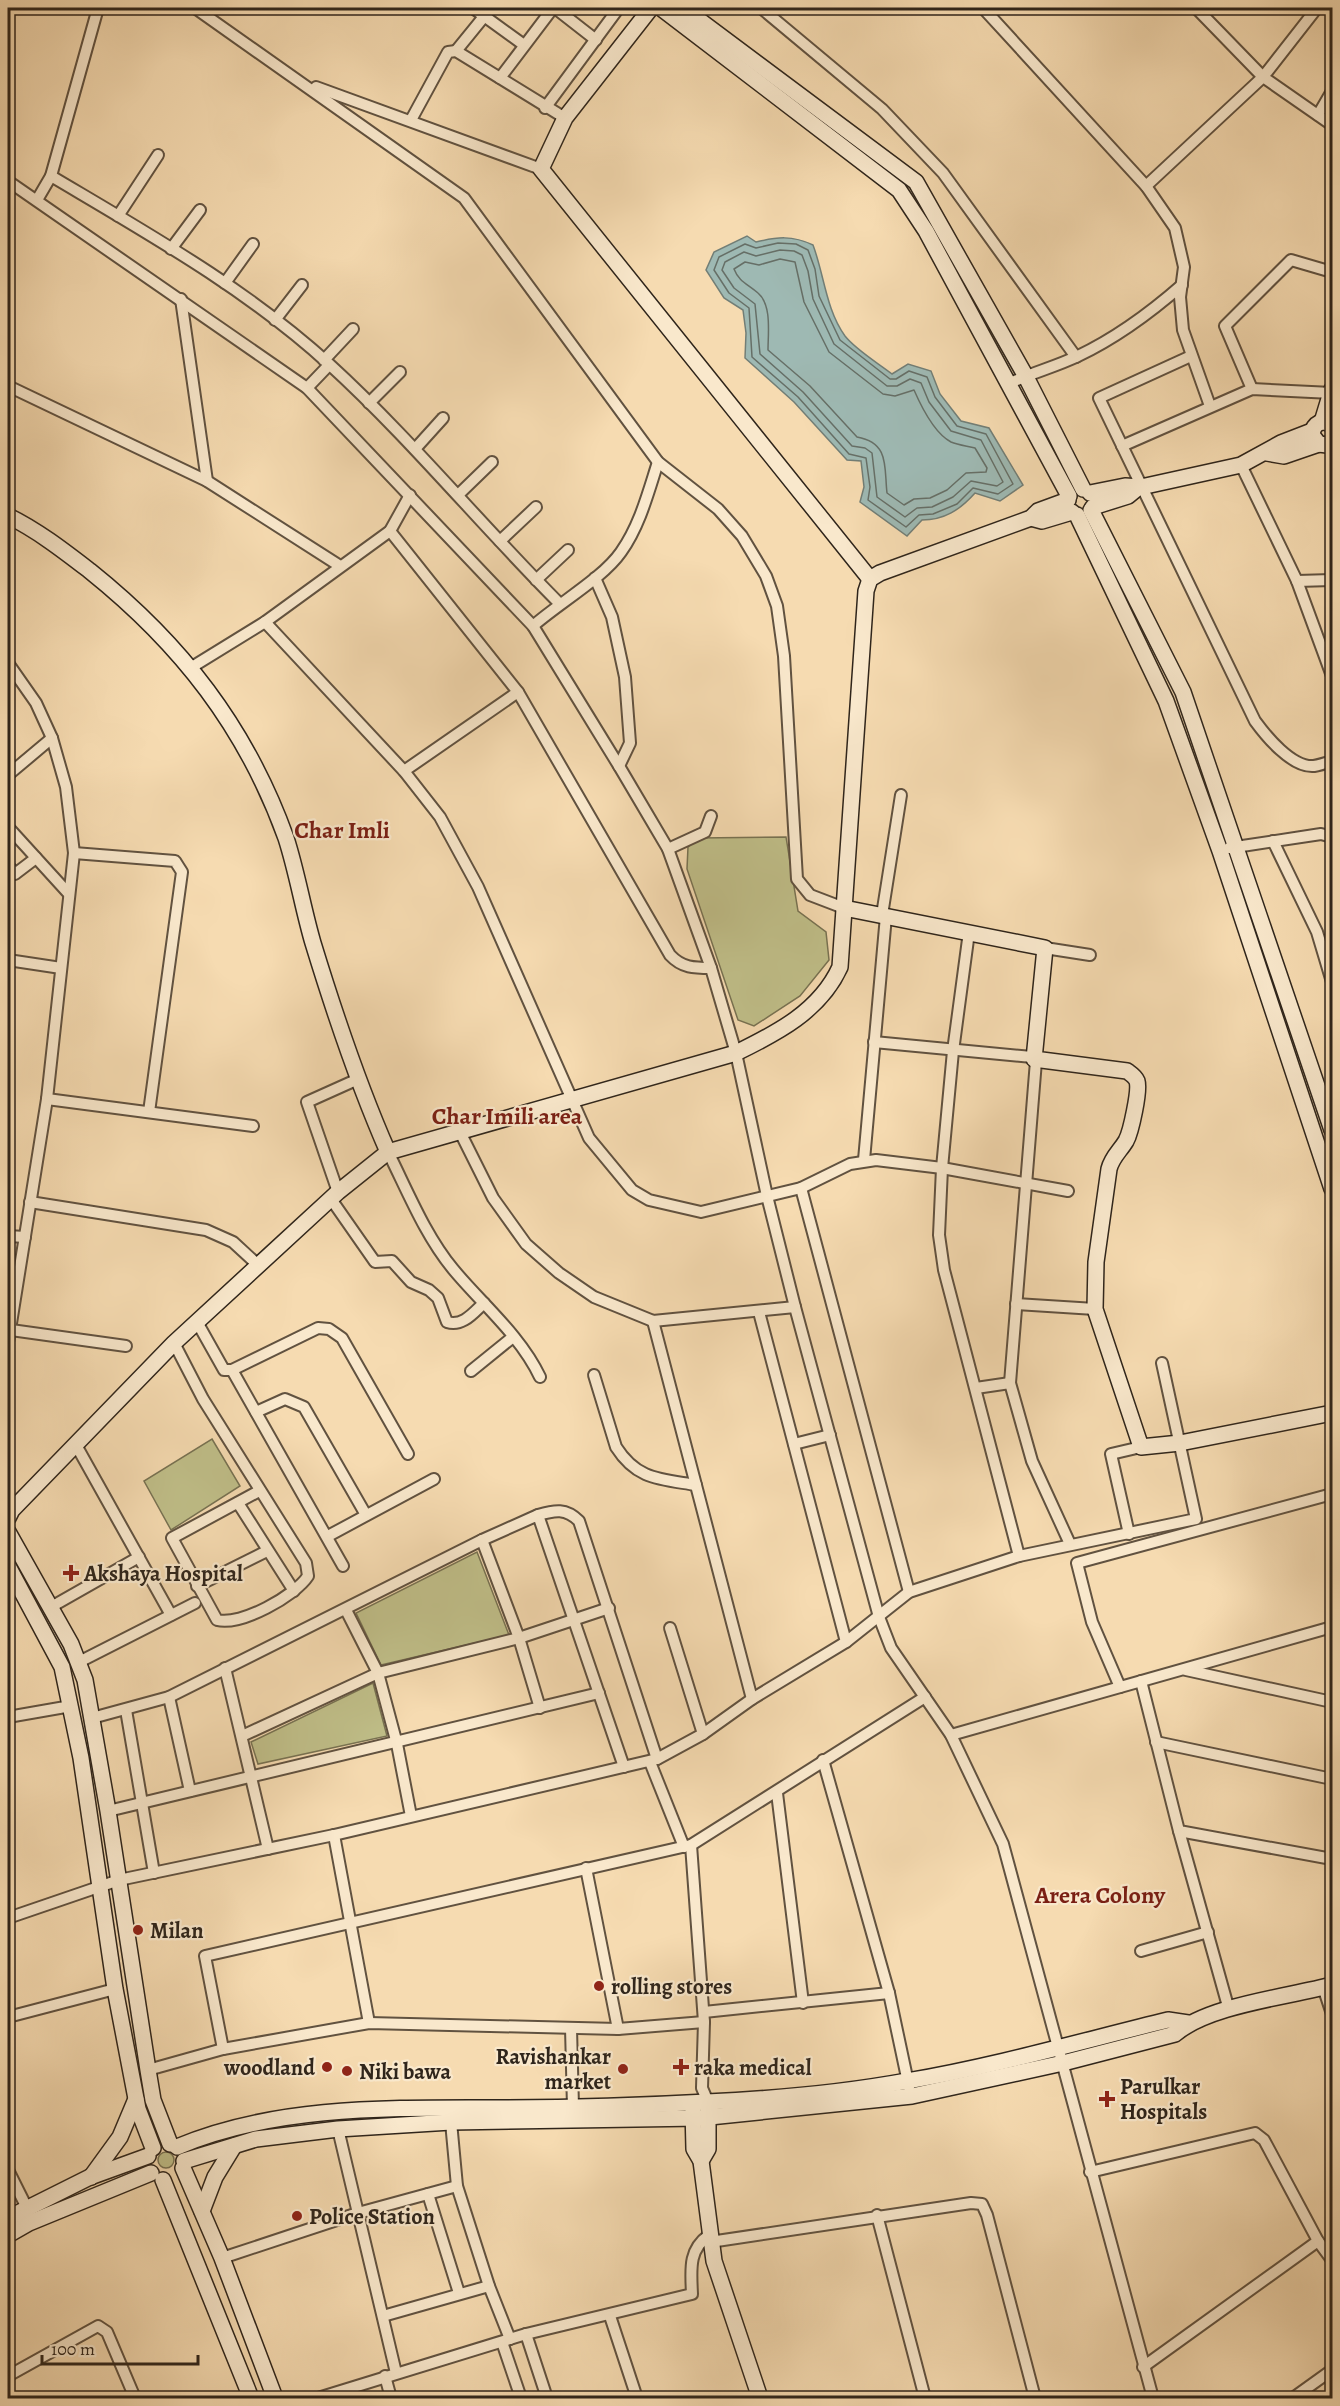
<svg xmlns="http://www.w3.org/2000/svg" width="1340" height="2406" font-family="Alegreya,serif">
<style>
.green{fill:#c0bf89;stroke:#787252;stroke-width:1.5}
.water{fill:#9eb9b3;stroke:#727e76;stroke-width:1.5}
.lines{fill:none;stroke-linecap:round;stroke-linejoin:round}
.shore{stroke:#666f67;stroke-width:1.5}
.street-casing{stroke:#615240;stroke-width:14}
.secondary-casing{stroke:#2f251b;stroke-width:18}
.street{stroke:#f9e8cc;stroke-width:10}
.secondary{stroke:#f9e8cc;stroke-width:15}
.poi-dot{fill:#8f2418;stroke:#f9e8cc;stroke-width:2}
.labels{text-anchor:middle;stroke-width:4.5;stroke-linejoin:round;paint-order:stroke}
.poi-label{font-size:22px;font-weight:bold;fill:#2f251b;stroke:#f9e8cc;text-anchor:start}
.neighbourhood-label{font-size:24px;font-weight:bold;fill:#7a1f14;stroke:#f9e8cc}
</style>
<rect width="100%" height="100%" fill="#f6dbb1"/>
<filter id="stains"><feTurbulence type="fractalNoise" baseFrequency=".00333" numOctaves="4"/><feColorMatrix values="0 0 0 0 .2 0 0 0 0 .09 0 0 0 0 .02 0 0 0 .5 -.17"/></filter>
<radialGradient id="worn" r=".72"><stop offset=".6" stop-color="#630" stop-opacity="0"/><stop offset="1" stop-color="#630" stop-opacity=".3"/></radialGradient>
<g class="green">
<polygon points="786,837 798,911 826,932 829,960 800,996 754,1026 738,1020 687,869 688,847 698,838"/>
<polygon points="212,1439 240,1486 171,1530 144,1481"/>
<polygon points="477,1552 509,1635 381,1665 356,1613"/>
<polygon points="373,1683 387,1736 258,1764 251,1742"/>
<circle cx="166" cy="2160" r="8"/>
</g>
<path class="water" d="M747 236 756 242C777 237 792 235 813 245 824 274 826 310 845 336 856 350 878 363 892 374L908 364 931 371 940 394 961 421 989 428 1023 485 1000 501 975 493C960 510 944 520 922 520L907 536 860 502 864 487 861 461 847 460 794 402 745 358 746 333 743 310 724 298 706 270 714 252Z"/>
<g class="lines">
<g class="shore">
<polygon points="778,243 796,244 808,250 815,269 819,296 840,340 890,379 896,379 909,371 927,377 935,397 957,426 986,434 1013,484 998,494 973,488 957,504 933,514 919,515 906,527 868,500 870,487 866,458 849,454 798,397 752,357 749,308 729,293 714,270 719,257 745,244 756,248"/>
<polygon points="780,250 794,251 802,255 808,271 813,299 834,344 887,386 897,386 910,379 921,383 929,402 951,431 981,440 1003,482 997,486 971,481 953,497 932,507 917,508 905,517 877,497 872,453 865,448 852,446 803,392 760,354 755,304 734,288 722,270 725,262 744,252 756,256"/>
<path d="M780 259 795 262 804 302 829 352 883 394 895 396 914 390C921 406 934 433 951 442 958 445 967 446 975 448L987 468 986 472 966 473 947 490 930 498 914 499 904 505 887 493C884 467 890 443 857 437L810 386 768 350C768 333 772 305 758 293 748 284 739 282 734 269L745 262 759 265Z"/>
</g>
<g class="street-casing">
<g id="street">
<polyline points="195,8 464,198 658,462 718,509 742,536 766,576 777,606 784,656 797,879 810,895 844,908"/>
<polyline points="473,8 524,45"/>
<polyline points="555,8 596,40"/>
<polyline points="761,8 882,109 943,173 1076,357"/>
<polyline points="983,8 1146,186 1175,228 1184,267 1180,297 1183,330 1210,406"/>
<polyline points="1196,8 1263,77 1332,125"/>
<polyline points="456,51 491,8"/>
<polyline points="500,78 553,8"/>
<polyline points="316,87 541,169"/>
<polyline points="545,108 618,9 616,8"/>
<polyline points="1318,115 1332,91"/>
<polyline points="411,120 448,52 456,51 565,118"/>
<path d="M51 176C147 233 247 289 329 364 411 439 481 525 559 603"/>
<polyline points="8,181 307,388 533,626 619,766 668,849 711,968 736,1053 767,1196 795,1307 879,1617 891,1648 951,1735 1003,1844 1153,2398"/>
<polyline points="1146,186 1263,77 1317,8"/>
<polyline points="37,200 51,176 98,8"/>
<polyline points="118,216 158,155"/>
<polyline points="171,249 200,210"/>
<polyline points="225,283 253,244"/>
<polyline points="181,299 207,481"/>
<polyline points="275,320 302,285"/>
<path d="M1191 356 1099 398 1255 721C1266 736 1292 768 1314 766 1320 765 1326 763 1332 761"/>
<polyline points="324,360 353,329"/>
<path d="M1008 384C1031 373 1055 367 1078 356 1116 338 1150 313 1182 285"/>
<polyline points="8,386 207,481 340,566"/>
<polyline points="307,388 329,365"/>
<polyline points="1252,389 1225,326 1291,260 1332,272"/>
<polyline points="369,403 400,372"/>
<polyline points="1122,446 1252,389 1332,393"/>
<polyline points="415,449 443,418"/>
<polyline points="1241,465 1297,581 1332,676"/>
<polyline points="458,495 492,462"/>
<path d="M390 531 518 692 670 955C682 968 694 968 711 968"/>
<polyline points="500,541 536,507"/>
<polyline points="595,578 612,617 625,677 630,743 619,766"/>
<polyline points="536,580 568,550"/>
<polyline points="1297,581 1332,580"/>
<polyline points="265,622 404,771 440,817 478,887 589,1138 632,1190 649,1200 701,1212 801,1188 850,1164 876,1160 942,1168 1068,1191"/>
<path d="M533 626C559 603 603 578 621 552 640 525 648 493 658 462"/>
<polyline points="8,663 36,703 52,738 66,787 74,853 47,1099 8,1342"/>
<polyline points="192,667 265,622 390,531 410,495"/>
<polyline points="404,771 518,692"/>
<polyline points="8,775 52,738"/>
<polyline points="8,827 69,894"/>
<polyline points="1273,841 1317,932 1332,982"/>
<polyline points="1229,848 1321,834 1332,837"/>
<polyline points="668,849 705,832 711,816"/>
<polyline points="74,853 175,861 182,872 149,1112"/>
<polyline points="8,865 15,874 36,858"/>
<polyline points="882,915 901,795"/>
<polyline points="969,932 953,1051 942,1168 939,1235 944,1270 1019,1556"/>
<polyline points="1045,948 1090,955"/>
<polyline points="8,960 61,968"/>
<polyline points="874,1042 1032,1057"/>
<polyline points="1036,1061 1010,1383 1032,1461 1070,1544"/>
<polyline points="47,1099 253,1126"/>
<polyline points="460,1132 493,1198 526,1244 559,1273 594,1297 653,1321 795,1307"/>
<path d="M388 1152C408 1192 425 1235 453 1269 482 1304 520 1335 540 1377"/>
<polyline points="864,1160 886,916"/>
<polyline points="801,1188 909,1592"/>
<polyline points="338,1192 307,1102 356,1080"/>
<path d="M331 1199 375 1262 392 1261 411 1282 429 1290 438 1298 447 1322C463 1327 474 1312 484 1303"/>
<polyline points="30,1202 206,1230 233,1242 258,1265"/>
<polyline points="8,1236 25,1237"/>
<polyline points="1016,1304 1095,1309"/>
<polyline points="759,1312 846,1642"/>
<polyline points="653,1321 752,1699"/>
<polyline points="197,1322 224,1370 232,1370 318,1328 329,1329 342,1338 408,1454"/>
<polyline points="11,1330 126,1346"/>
<path d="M174 1343 203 1399 306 1563 308 1576C295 1596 241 1626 217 1620L172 1538 259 1491"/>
<polyline points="232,1370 343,1566"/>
<polyline points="471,1371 513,1337"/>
<path d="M594 1375 616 1447C637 1480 660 1479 696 1485"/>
<polyline points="976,1388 1010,1383"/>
<polyline points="256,1412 285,1399 304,1407 366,1515"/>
<polyline points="794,1444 830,1435"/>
<polyline points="76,1445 171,1615"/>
<polyline points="238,1503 294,1591"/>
<path d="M538 1515C555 1510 566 1508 579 1521L657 1759"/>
<polyline points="1129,1534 1111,1454 1141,1447"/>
<polyline points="328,1536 434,1479"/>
<polyline points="482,1540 519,1638 540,1708"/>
<polyline points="197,1586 267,1551"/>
<polyline points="51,1607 139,1557"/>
<polyline points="346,1610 378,1673 397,1744 411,1816"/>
<polyline points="670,1628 703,1734"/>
<polyline points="79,1662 195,1603"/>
<polyline points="225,1668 268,1849"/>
<polyline points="1186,1670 1332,1702"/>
<polyline points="1141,1681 1179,1831 1332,1859"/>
<polyline points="1120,1687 1092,1622 1077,1563 1332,1494"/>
<polyline points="169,1697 190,1791"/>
<polyline points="126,1710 154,1873"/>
<polyline points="8,1717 71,1706"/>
<polyline points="92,1718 169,1697 482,1540 538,1515 624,1767"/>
<polyline points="951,1735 1332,1627"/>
<polyline points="242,1736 378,1673 519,1638 609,1608"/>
<polyline points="1156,1742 1332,1779"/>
<polyline points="823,1760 889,1993 909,2087"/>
<polyline points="650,1762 684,1847"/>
<polyline points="777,1793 803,2003"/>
<polyline points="108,1811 599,1693"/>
<polyline points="1179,1831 1229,2010"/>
<polyline points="334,1835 369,2023"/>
<polyline points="691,1845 704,2022 702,2088 708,2102"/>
<polyline points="586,1868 618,2029"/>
<polyline points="8,1918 119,1880 334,1835 657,1759 703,1734 752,1699 846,1642 909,1592 1019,1556 1196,1519 1162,1363"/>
<polyline points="1141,1951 1208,1932"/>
<polyline points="1323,1987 1332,2014"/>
<polyline points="704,2012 889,1993"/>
<polyline points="8,2017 115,1989"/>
<polyline points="571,2028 573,2107"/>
<polyline points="223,2049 205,1956 691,1845 925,1697"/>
<polyline points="148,2070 223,2049 369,2023 618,2029 704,2022"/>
<polyline points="451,2122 457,2186 489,2286 510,2339"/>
<polyline points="338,2129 396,2373"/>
<polyline points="8,2170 27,2208"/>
<polyline points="1090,2172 1255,2133 1264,2140 1318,2241 1332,2260"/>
<polyline points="428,2194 459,2293"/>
<polyline points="877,2215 925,2398"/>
<polyline points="710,2242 971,2203 982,2204 987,2215 1035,2398"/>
<polyline points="222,2258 358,2213 457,2186"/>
<polyline points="383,2316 489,2286"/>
<polyline points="610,2316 637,2398"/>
<polyline points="526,2334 547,2398"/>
<polyline points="502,2342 521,2398"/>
<polyline points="1143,2367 1318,2241"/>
<polyline points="8,2376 98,2326 107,2332 135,2398"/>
<polyline points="385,2376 391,2398"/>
<path d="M318 2398 526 2334 692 2294C691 2270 688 2250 709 2235"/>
<polyline points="1293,2398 1332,2370"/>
</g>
</g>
<g class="secondary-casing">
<g id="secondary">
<polyline points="651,8 565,118 541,169 870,579"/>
<polyline points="661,8 899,190 926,231 1069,496"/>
<polyline points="683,8 916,182 1025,375 1083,489"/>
<polyline points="1322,422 1332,389"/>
<path d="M1332 426C1323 418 1313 423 1312 435L1319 444 1327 445 1332 441"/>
<polyline points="1267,453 1284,456 1319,444"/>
<polyline points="1090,493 1125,486 1141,487 1241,465 1281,443 1312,431"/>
<polyline points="1093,507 1128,496 1139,487"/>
<polyline points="1091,510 1183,692 1332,1130"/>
<polyline points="1077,515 1166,701 1220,851 1332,1189"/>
<path d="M8 516C37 530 64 551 90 571 181 644 246 727 286 838 297 872 303 909 313 943 335 1015 358 1084 388 1152"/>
<polyline points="1031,518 1042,521 1072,512"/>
<path d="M844 908 1045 948 1034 1059 1127 1071C1131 1074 1135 1076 1137 1081 1140 1090 1131 1132 1126 1141 1120 1151 1112 1157 1109 1169L1096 1262 1095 1309 1141 1447 1180 1443 1332 1413"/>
<path d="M8 1518 12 1510 174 1343 338 1192 388 1152 736 1053C777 1033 820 1011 840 967L866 591 870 579 880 573 1031 518 1038 511 1068 500"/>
<polyline points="8,1532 71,1644 85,1680 108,1811 148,2070 153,2100 170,2144"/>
<polyline points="8,1566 62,1667 81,1758 115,1989 138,2109 153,2148"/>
<polyline points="693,2109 694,2149 701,2161 714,2261 760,2398"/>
<path d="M177 2147C274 2106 386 2108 490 2108 562 2108 635 2106 707 2102 774 2099 841 2093 907 2081 995 2066 1082 2041 1168 2020L1188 2023"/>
<path d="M184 2161 256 2139 338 2129 451 2122 700 2118 912 2096 1063 2063 1175 2034C1209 2005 1288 1997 1332 1985"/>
<polyline points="701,2161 708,2149 708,2109"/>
<polyline points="183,2168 222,2258 275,2398"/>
<polyline points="91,2177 120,2137 136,2099"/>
<polyline points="163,2180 251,2398"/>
<polyline points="202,2211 215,2177 234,2146"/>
<polyline points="8,2218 90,2177 148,2156"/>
<polyline points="8,2235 29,2223 151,2173"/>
</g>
</g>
<use href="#street" class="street"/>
<use href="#secondary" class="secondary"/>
</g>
<g class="poi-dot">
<path d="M68 1564h6v6h6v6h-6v6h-6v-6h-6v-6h6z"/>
<circle cx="138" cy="1930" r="6"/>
<circle cx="599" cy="1986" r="6"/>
<circle cx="327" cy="2067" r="6"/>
<path d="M678 2058h6v6h6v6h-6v6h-6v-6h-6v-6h6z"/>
<circle cx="623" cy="2069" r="6"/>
<circle cx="347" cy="2071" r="6"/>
<path d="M1104 2090h6v6h6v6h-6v6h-6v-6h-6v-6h6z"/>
<circle cx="297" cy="2216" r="6"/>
</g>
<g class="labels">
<g class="poi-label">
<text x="84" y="1581">Akshaya Hospital</text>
<text x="150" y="1938">Milan</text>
<text x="611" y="1994">rolling stores</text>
<text x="611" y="2064" text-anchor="end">Ravishankar<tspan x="611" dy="25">market</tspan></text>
<text x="315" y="2075" text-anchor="end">woodland</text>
<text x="694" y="2075">raka medical</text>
<text x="359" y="2079">Niki bawa</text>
<text x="1120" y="2094">Parulkar<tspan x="1120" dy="25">Hospitals</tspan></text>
<text x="309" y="2224">Police Station</text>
</g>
<g class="neighbourhood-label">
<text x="342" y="838">Char Imli</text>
<text x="507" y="1124">Char Imili area</text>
<text x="1100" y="1903">Arera Colony</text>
</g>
</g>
<rect width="1340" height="2406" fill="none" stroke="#f6dbb1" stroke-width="30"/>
<rect x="9" y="9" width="1322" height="2388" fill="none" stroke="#2f251b" stroke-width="3"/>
<rect x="15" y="15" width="1310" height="2376" fill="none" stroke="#2f251b" stroke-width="1.5"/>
<path d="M42 2355v9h156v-9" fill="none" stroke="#2f251b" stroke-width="3"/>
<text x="51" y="2355" font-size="18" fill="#2f251b" stroke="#f9e8cc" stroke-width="4.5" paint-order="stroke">100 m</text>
<rect width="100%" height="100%" filter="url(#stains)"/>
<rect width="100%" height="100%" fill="url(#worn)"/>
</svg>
